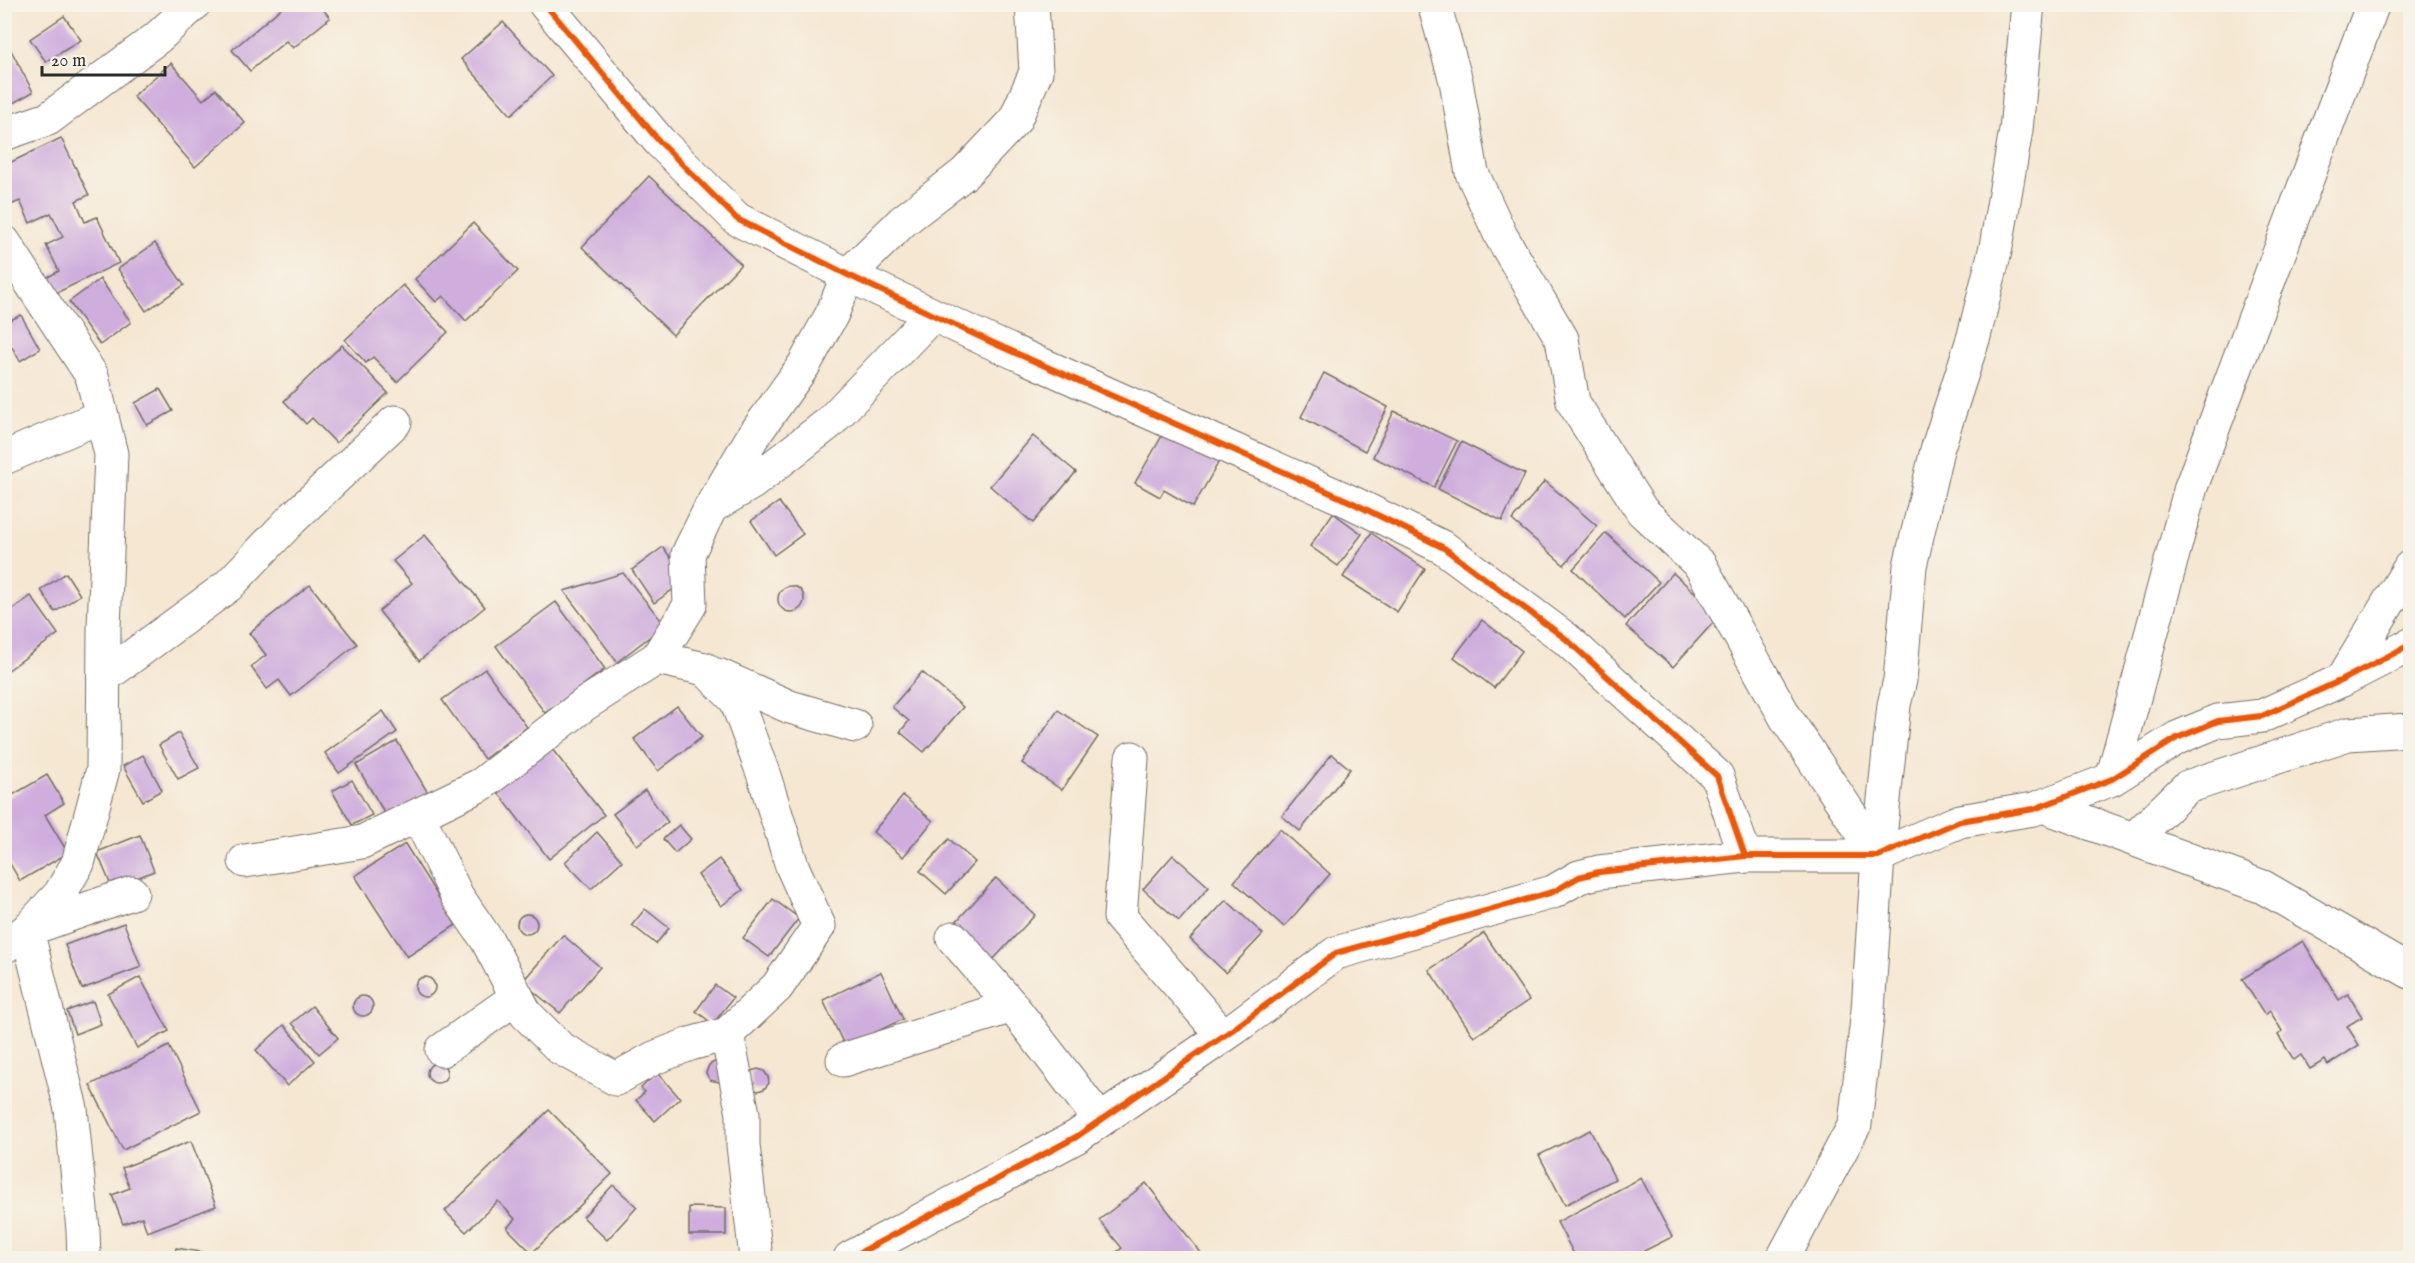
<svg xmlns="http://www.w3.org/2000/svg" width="2415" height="1263" font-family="'IM FELL English',serif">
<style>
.building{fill:#cfaddd}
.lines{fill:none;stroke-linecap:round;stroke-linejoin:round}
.minor-casing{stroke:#726d65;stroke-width:35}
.minor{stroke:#fff;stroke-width:33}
.cycleway-casing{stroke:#f7f3e8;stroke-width:10}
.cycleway{stroke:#e8590c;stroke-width:6}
</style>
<rect width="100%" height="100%" fill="#f7f3e8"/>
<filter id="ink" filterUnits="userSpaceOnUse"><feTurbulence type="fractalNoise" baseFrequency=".0167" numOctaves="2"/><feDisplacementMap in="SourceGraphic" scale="12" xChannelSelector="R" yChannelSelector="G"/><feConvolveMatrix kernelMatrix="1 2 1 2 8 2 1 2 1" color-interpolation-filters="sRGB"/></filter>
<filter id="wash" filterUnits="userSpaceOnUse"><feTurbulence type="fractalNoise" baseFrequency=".008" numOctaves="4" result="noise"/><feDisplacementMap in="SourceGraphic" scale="24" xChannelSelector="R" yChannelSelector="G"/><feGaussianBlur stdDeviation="1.35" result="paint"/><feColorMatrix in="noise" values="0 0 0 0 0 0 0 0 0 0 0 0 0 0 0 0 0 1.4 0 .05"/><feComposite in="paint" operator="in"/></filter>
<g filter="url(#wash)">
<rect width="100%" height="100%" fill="#f5e7d2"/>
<g id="blocks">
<g class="building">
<polygon points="286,4 319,4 330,18 293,48 286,41 250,71 232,50"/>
<polygon points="64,16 81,40 46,62 30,39"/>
<polygon points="503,22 552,76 511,115 461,59"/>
<polygon points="4,37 33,92 4,108"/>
<polygon points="171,63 203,100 216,89 245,123 195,167 133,96"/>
<polygon points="61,138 89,195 76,201 85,222 97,217 119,263 54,294 46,278 59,271 46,245 63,237 51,213 30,223 20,201 6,207 5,203 5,165"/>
<polygon points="649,176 741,264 673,335 582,247"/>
<polygon points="473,223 518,271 466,321 443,296 436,302 415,279"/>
<polygon points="155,243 184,285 146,311 118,269"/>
<polygon points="100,279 131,322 100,345 69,302"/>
<polygon points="403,285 448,332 397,382 373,357 366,363 345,340"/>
<polygon points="21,315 40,349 20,361 4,333 4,323"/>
<polygon points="342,345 388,393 336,443 312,418 306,424 284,401"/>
<polygon points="1324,373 1388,407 1365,451 1301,417"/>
<polygon points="160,389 173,411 147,425 135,403"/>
<polygon points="1394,411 1457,441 1434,487 1373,457"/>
<polygon points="1167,427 1221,458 1193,507 1164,490 1160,497 1135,483"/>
<polygon points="1033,436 1076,472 1033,523 990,486"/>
<polygon points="1461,442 1525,474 1502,521 1438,489"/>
<polygon points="1545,481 1597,526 1564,565 1512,520"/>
<polygon points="779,502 803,534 774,555 751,521"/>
<polygon points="1333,513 1362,534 1338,566 1310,546"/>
<polygon points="1371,533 1425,569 1397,612 1343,577"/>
<polygon points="1606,533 1659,582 1625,619 1573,569"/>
<polygon points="425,535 485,607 419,661 379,611 412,583 393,561"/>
<polygon points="663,547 686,580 654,603 632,570"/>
<polygon points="66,573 80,595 55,612 41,590"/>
<polygon points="623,573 665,625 617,662 564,591"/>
<polygon points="1673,573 1720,615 1673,667 1626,626"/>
<polygon points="310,585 357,644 291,696 279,680 267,689 251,667 266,655 249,633"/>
<circle cx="791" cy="599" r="13"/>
<polygon points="31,596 58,634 7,671 4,668 4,615"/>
<polygon points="556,602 605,669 545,713 496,646"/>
<polygon points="1482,620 1522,651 1494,688 1454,657"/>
<polygon points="485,669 527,727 484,759 442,700"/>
<polygon points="922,672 963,707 924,752 900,732 909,721 892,707"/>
<polygon points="677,706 702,737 658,771 634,739"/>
<polygon points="1058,710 1098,737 1062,790 1022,763"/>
<polygon points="383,711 397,732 339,773 325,753"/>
<polygon points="179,733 199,768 178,779 159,745"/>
<polygon points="397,741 428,793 387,817 356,765"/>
<polygon points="548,744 604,815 549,859 493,786"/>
<polygon points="1332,754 1350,769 1300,831 1282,816"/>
<polygon points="143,755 162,790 143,801 123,766"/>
<polygon points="47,775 64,803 45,815 68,853 20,881 4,853 4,800"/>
<polygon points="352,780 372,815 352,825 332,791"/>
<polygon points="645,790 668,822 637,845 613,814"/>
<polygon points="903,796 933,821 903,857 873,832"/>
<polygon points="679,825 691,839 675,853 663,839"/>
<polygon points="1280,829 1330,874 1284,927 1234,882"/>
<polygon points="597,832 622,861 591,889 565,862"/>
<polygon points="140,835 154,871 112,888 97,852"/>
<polygon points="949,839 975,862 946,894 920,871"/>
<polygon points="405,844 456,925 407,957 355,876"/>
<polygon points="1173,855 1209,887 1179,921 1143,889"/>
<polygon points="719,859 743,890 721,906 698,875"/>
<polygon points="996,878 1035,915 991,962 952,926"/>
<polygon points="773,899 799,918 769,957 743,938"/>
<polygon points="1226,900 1263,934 1226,973 1190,939"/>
<polygon points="645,909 669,928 656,944 632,925"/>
<circle cx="527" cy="924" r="10"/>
<polygon points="124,923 141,967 82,989 65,945"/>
<polygon points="1484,933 1529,1000 1474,1037 1429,970"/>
<polygon points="563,935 600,967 560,1013 522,982"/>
<polygon points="2303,941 2339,1000 2348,994 2362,1017 2347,1026 2359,1045 2328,1065 2325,1060 2310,1069 2301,1055 2294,1060 2278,1035 2282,1031 2270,1011 2265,1015 2242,979"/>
<polygon points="881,972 903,1019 845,1047 823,1000"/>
<polygon points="140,977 169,1031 137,1048 108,994"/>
<circle cx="425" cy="987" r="10"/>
<polygon points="715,985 733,998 713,1024 696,1011"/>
<circle cx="363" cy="1006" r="10"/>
<polygon points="93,1001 101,1024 75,1034 67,1011"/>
<polygon points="312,1006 338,1038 319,1054 292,1023"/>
<polygon points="284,1025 315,1061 287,1086 256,1050"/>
<polygon points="169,1046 201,1111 123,1150 90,1085"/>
<polygon points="716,1061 725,1078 719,1082 710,1080 706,1073 709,1065"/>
<circle cx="437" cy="1073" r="10"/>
<polygon points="758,1069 764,1071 768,1077 769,1083 764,1089 758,1091 752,1089 751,1071"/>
<polygon points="657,1073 680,1098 655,1121 636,1100 645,1092 641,1088"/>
<polygon points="549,1110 612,1174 532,1253 507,1228 515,1219 498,1201 466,1232 445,1211"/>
<polygon points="1590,1130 1615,1179 1565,1205 1539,1155"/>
<polygon points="191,1141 216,1206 147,1232 142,1217 123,1224 112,1195 130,1188 122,1168"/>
<polygon points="1641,1178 1672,1237 1630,1258 1576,1258 1557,1222"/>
<polygon points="1146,1183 1205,1258 1110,1257 1122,1248 1099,1220"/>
<polygon points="613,1185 637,1207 607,1240 583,1217"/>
<polygon points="689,1207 726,1208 726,1235 689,1235"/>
<polygon points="176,1248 232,1257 231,1258 174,1258"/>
</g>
</g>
</g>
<g filter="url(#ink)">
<use href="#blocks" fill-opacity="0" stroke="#726d65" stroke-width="1.5"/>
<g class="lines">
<g class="minor-casing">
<g id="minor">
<polyline points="545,4 659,141 737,219 848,275 991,342 1351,502 1444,548 1566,639 1717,776 1745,856"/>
<polyline points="1434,4 1456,81 1472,173 1501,236 1562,339 1573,402 1642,511 1700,565 1786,718 1878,856"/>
<polyline points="4,134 48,119 157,38 194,4"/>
<polyline points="4,242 92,376 111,454 104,627 103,769 78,863 60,894 27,930 4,947"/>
<polyline points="4,458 102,416"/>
<polyline points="711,507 752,438 804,365 832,314 848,275 903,221 965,173 1015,120 1036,72 1032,4"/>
<polyline points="657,658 690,605 688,554 711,507 752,483 829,423 932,315"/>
<polyline points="718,675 790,707 855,726"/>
<polyline points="104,677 228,586 292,519 395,422"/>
<polyline points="2342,680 2410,567"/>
<polyline points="1132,758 1120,917 1223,1036"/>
<polyline points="2112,779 2191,487 2373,4"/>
<polyline points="2043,806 2263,887 2410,972"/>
<polyline points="2134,839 2187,787 2348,734 2410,730"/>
<polyline points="245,861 362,842 482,784 585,704 657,658 705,669 736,700 764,776 792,866 819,926 777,987 727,1034 690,1044 654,1058 616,1079 560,1048 526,1014 487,940 457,896 418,815"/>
<polyline points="953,938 1012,1006 1100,1120"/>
<polyline points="727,1034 743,1114 743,1145 756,1258"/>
<polyline points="442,1050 517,997"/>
<polyline points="843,1060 1012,1006"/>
<polyline points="84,1258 83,1230 71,1109 27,930 132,893"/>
<polyline points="850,1258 1076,1137 1235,1028 1336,953 1553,892 1579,877 1599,872 1745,856 1878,856 1960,821 2034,809 2112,779 2177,738 2218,721 2262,716 2342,680 2410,645"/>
<polyline points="1783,1258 1855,1124 1868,1010 1878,856 1894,705 1900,680 1910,566 1937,450 1974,336 1996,247 2016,130 2028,4"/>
</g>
</g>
<use href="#minor" class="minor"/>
<g class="cycleway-casing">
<g id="cycleway">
<polyline points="545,4 659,141 737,219 848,275 991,342 1351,502 1444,548 1566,639 1717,776 1745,856"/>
<polyline points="850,1258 1076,1137 1235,1028 1336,953 1553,892 1579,877 1599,872 1745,856 1878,856 1960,821 2034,809 2112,779 2177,738 2218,721 2262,716 2342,680 2410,645"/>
</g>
</g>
<use href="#cycleway" class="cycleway"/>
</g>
</g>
<rect width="2415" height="1263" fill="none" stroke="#f7f3e8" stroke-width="24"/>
<path d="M42 66v9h123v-9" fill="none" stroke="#2b2b2b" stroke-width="3"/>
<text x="51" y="66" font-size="18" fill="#2b2b2b" stroke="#f7f3e8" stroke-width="4.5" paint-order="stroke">20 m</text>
</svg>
